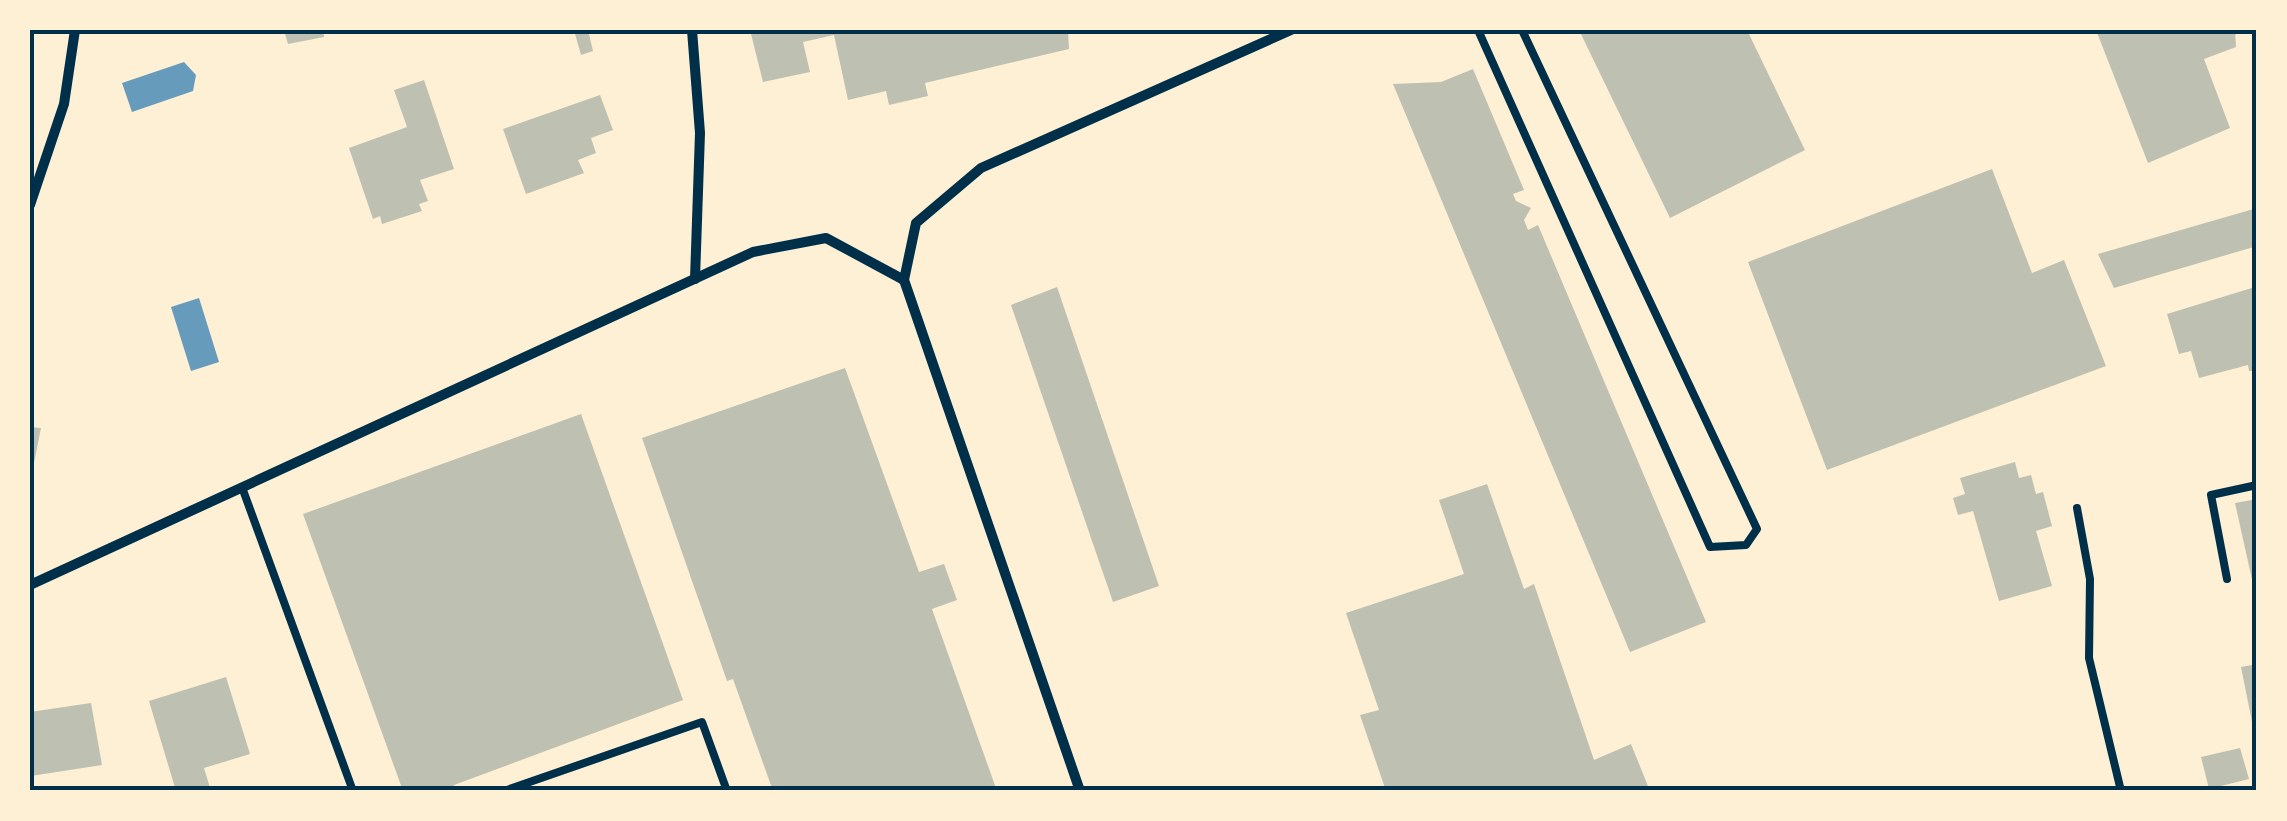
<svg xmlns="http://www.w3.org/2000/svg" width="2287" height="821" font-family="Montserrat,sans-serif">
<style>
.water{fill:#669bbc}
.building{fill:#bec0b2}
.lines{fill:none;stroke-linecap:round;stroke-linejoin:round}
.service{stroke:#003049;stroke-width:8}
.minor{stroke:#003049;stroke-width:10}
.neatline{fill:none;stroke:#003049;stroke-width:4}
</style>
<rect width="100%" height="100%" fill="#fdf0d5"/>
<g class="water">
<polygon points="184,62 196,75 193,91 132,112 122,83"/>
<polygon points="199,298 219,362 191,371 171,307"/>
</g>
<g class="building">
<polygon points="284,30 323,30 324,37 288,44"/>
<polygon points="574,30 588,30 593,51 581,55"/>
<polygon points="750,30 1068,30 1069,49 925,83 928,96 889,105 886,91 848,100 834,35 803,42 810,72 763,82"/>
<polygon points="1579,30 1747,30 1805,150 1670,218"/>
<polygon points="2096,30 2235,30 2236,47 2204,59 2230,128 2148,163"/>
<polygon points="1473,69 1524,190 1513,194 1516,201 1531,208 1524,220 1528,230 1538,225 1706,622 1630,652 1393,84 1441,82"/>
<polygon points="424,80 454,169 420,180 428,201 419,204 422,211 382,224 380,216 373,219 349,148 407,127 394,90"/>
<polygon points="600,95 613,130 591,138 596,153 578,160 584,173 526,194 503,129"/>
<polygon points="1992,169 2032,273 2064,260 2106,366 1827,470 1748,262"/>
<polygon points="2257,208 2257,246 2114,288 2098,254"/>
<polygon points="1057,287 1159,586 1113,602 1011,305"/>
<polygon points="2255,287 2257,371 2249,371 2248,365 2199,378 2191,351 2179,354 2167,314"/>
<polygon points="845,368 919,572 944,564 957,600 932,609 997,791 773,791 733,679 727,681 642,438"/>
<polygon points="581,414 683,700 454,785 455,791 403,791 303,514"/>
<polygon points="30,427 41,428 32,473 30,473"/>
<polygon points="2015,462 2019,478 2031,475 2036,494 2043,492 2052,526 2036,531 2052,586 1999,601 1973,511 1958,515 1953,498 1965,494 1960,478"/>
<polygon points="1487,484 1524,589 1534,584 1594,760 1631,744 1650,791 1386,791 1360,715 1379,710 1346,613 1464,574 1439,500"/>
<polygon points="2257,499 2257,593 2255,593 2235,503"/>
<polygon points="2257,664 2257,737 2255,737 2241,667"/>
<polygon points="226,677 250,754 204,768 211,791 176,791 149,701"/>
<polygon points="91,703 102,765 31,776 30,712"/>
<polygon points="2240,748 2249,779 2209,789 2201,757"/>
</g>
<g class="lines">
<g class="service">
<polyline points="1478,30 1710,547 1746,545 1757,529 1522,30"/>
<polyline points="243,490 353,791"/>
<polyline points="2077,508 2090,579 2089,658 2121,791"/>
<polyline points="2227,579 2211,495 2257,485"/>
<polyline points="504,791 702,722 727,791"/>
</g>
<g class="minor">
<polyline points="692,30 700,133 695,279"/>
<polyline points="30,205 64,104 75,30"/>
<polyline points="904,280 1080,791"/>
<polyline points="904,280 916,223 981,168 1291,30"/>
<polyline points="30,585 753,252 826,238 904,280"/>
</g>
</g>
<rect width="2287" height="821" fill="none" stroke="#fdf0d5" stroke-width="65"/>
<rect x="32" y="32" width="2222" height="756" class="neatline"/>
</svg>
